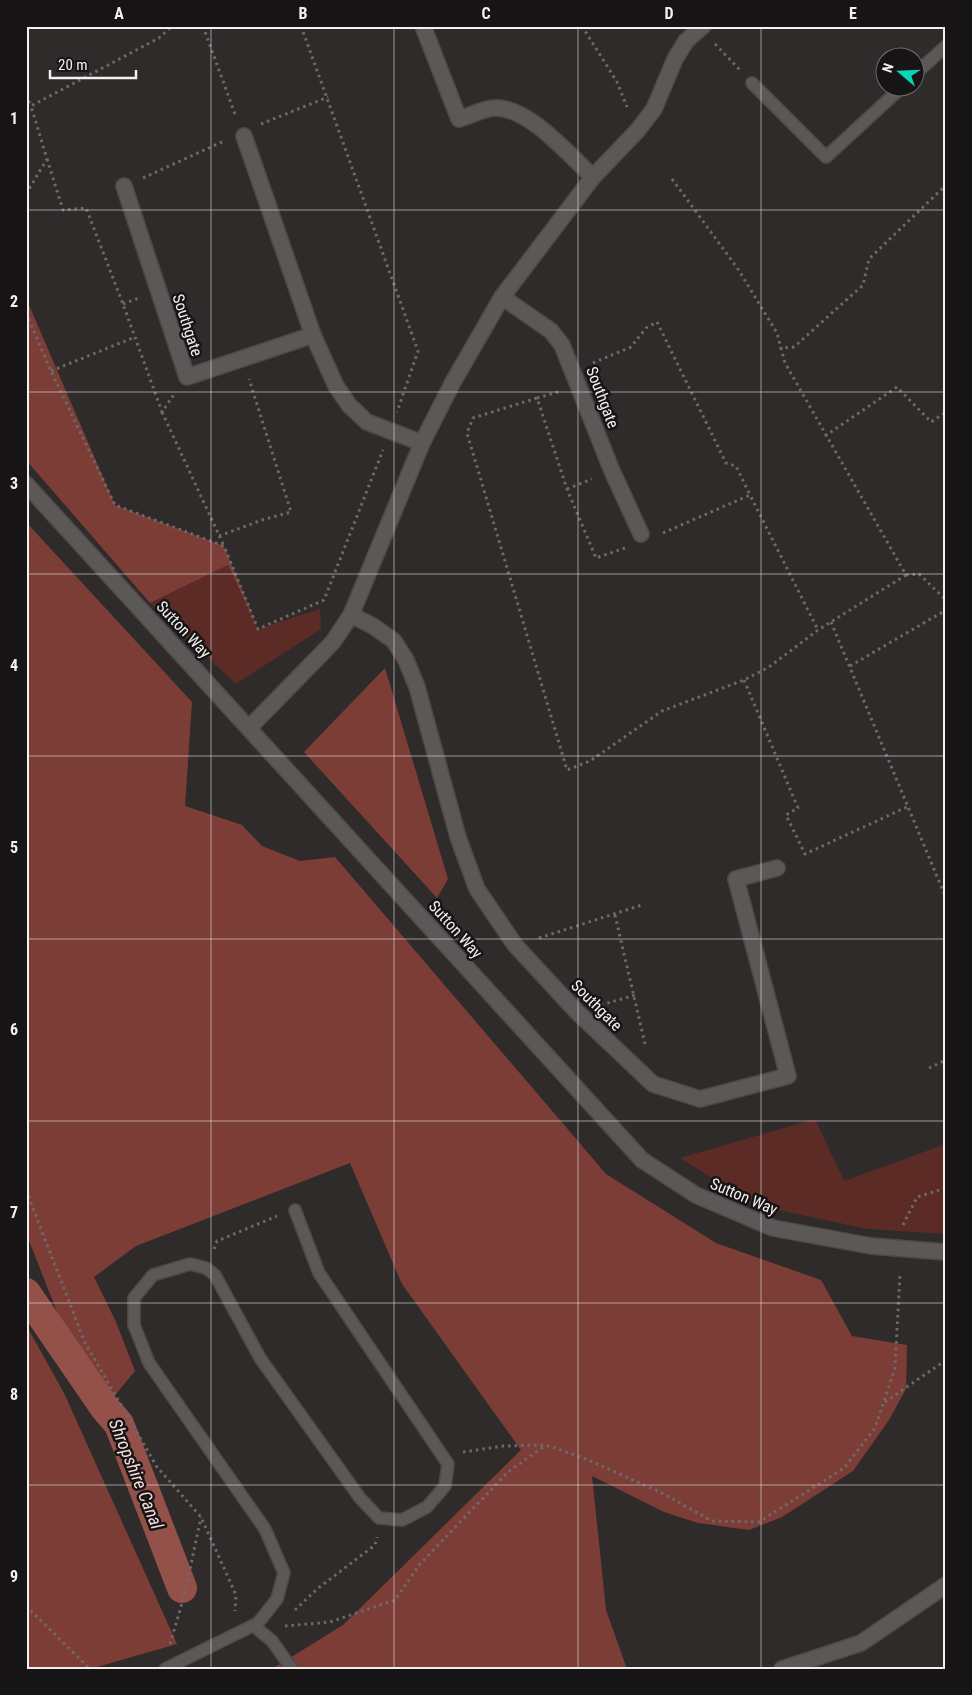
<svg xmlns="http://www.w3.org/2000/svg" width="972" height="1695" font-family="'Roboto Condensed',sans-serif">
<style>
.green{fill:#5d2b26}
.forest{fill:#7d3d37}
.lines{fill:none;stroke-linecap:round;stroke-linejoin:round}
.canal{stroke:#94514a;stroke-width:30}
.service-casing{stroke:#4c4948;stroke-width:14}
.minor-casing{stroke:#4c4948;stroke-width:18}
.tertiary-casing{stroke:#4c4948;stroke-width:18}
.path{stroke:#6e6a6a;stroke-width:3;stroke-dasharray:2.5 4;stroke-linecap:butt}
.service{stroke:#5c5857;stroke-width:11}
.minor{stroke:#5c5857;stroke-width:15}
.tertiary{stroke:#5c5857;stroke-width:15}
.grid{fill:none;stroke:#f3f0f0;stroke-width:1;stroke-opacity:0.55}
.labels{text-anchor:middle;stroke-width:5;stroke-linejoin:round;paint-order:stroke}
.street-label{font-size:16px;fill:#f3f0f0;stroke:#161414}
.water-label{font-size:18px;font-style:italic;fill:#f3ddda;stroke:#161414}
.neatline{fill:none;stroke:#f3f0f0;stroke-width:2}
.grid-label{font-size:16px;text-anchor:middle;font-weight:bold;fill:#f3f0f0}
</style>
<rect width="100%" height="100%" fill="#2f2b2b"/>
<g class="green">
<polygon points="228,565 258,629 320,609 321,629 236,684 150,603"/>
<polygon points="815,1119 844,1181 946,1144 946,1234 868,1229 769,1208 717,1181 680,1158"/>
</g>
<g class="forest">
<polygon points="26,298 115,505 224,546 258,629 228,565 150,603 26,460"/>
<polygon points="26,522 192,702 185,806 242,825 262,846 300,861 335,857 606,1174 716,1243 821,1280 852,1336 907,1345 906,1389 889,1420 853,1471 782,1517 749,1530 698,1523 664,1512 592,1476 606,1610 627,1669 272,1669 343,1625 521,1450 402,1284 350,1163 136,1246 94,1277 116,1322 135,1371 98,1416 26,1233"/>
<polygon points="385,668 448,879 437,898 304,752"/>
<polygon points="26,1325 64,1393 177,1644 90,1669 26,1669"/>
</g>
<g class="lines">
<polyline class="canal" points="26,1293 105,1408 119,1424 182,1588"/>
<g class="service-casing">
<g id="service">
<polyline points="914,75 946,46"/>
<polyline points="752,83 826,157 901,88"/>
<polyline points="254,1626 272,1641 292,1669"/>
<polyline points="165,1669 258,1623 277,1599 284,1573 265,1529 149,1363 134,1325 134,1298 153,1275 190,1264 206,1268 215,1275 260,1358 360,1498 379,1518 402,1520 427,1507 445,1486 448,1464 319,1273 295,1210"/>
</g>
</g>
<g class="minor-casing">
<g id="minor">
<path d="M423 26 459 119C470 116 484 108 495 108 529 107 569 155 593 177"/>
<polyline points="244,136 313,335 336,386 349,405 367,422 422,443"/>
<polyline points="124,186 187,377 313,335"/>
<polyline points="502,297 551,331 562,345 612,471 641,534"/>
<polyline points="351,615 373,626 394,641 406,660 417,687 458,837 477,889 515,945 577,1012 653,1084 700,1099 788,1076 736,879 777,868"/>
<polyline points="250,727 333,642 351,615 422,443 453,382 502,297 593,177 637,131 654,109 675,59 686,41 703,26"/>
<polyline points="782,1669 861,1643 946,1585"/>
</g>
</g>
<g class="tertiary-casing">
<polyline id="tertiary" points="26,484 642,1160 696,1195 773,1228 871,1246 946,1252"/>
</g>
<g class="path">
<polyline points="203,26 236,117"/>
<polyline points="301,26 418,351 397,412"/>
<polyline points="582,26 617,82 627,107"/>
<polyline points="715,44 740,70"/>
<polyline points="26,95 31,106"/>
<polyline points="261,124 328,97"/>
<polyline points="47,159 63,210 86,208 123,304 162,412 175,393"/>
<polyline points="143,178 224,141"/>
<polyline points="672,179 738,269 777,333 781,348"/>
<polyline points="26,194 47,159 31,106 159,38 172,26"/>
<polyline points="123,304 139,298"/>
<polyline points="26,313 51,371 115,505 224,546 258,629 324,600 383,450"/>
<polyline points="593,363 631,347 646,328 657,322 726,463 736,466 750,495"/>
<polyline points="51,371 135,337"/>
<polyline points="537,398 558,392"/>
<polyline points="162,412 224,546"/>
<polyline points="825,436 897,387 931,422 946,412"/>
<polyline points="567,489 592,479"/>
<polyline points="663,533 750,495 818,630"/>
<polyline points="219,536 262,520 291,512 249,379"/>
<polyline points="625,548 596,558 567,489 537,398 473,418 467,433 567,770 590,761 662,711 744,680 769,667 818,630 906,575 785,363 781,348 794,347 863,285 869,259 946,185"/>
<polyline points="906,575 919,574 946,600"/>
<polyline points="831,622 946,898"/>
<polyline points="850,666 946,610"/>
<polyline points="744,680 798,808 786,815 805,854 907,807"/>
<polyline points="615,915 645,1044"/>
<polyline points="539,938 642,905"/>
<polyline points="601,1005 635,995"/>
<polyline points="929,1068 946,1060"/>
<polyline points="26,1190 85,1343 157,1467 201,1517 236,1595 235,1611"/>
<polyline points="903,1225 917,1197 946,1188"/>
<polyline points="214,1249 217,1241 277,1216"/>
<polyline points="885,1402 946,1360"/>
<polyline points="463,1452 503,1446 546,1445 586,1459 662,1493 712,1521 759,1522 844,1468 875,1428 895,1368 900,1274"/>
<polyline points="26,1606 90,1669"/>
<polyline points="295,1610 317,1589 375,1545 377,1537"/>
<polyline points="285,1626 330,1622 395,1600 420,1564 485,1496 508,1472 546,1445"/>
<polyline points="170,1644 185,1593 201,1517"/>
</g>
<use href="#service" class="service"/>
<use href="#minor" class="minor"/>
<use href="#tertiary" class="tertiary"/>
</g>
<path class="grid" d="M211 26V1669M394 26V1669M578 26V1669M761 26V1669M26 210H946M26 392H946M26 574H946M26 756H946M26 939H946M26 1121H946M26 1303H946M26 1485H946"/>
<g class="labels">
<g class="street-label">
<text transform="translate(188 325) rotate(72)" y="6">Southgate</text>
<text transform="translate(603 397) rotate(69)" y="6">Southgate</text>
<text transform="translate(184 629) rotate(47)" y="6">Sutton Way</text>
<text transform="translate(456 929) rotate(48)" y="6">Sutton Way</text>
<text transform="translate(597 1005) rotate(45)" y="6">Southgate</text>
<text transform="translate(744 1196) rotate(23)" y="6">Sutton Way</text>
</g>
<g class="water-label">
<text transform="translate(136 1474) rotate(68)" y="6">Shropshire Canal</text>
</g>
</g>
<rect width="972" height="1695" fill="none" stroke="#161414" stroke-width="55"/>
<g transform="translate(900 72) rotate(289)"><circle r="24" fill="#161414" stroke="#6e6c6c"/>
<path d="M0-4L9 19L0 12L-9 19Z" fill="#07d5b6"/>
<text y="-8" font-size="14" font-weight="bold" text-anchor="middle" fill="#f3f0f0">N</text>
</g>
<path d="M50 70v8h86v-8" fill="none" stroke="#f3f0f0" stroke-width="2.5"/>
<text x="58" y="70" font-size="15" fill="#f3f0f0" stroke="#161414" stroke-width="4" paint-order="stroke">20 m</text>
<rect x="28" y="28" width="916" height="1640" class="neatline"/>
<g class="grid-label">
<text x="119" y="19">A</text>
<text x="303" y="19">B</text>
<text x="486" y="19">C</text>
<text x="669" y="19">D</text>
<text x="853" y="19">E</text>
<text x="14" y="124">1</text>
<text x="14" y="307">2</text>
<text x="14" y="489">3</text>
<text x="14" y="671">4</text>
<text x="14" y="853">5</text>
<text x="14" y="1035">6</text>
<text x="14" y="1218">7</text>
<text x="14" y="1400">8</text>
<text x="14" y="1582">9</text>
</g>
</svg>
